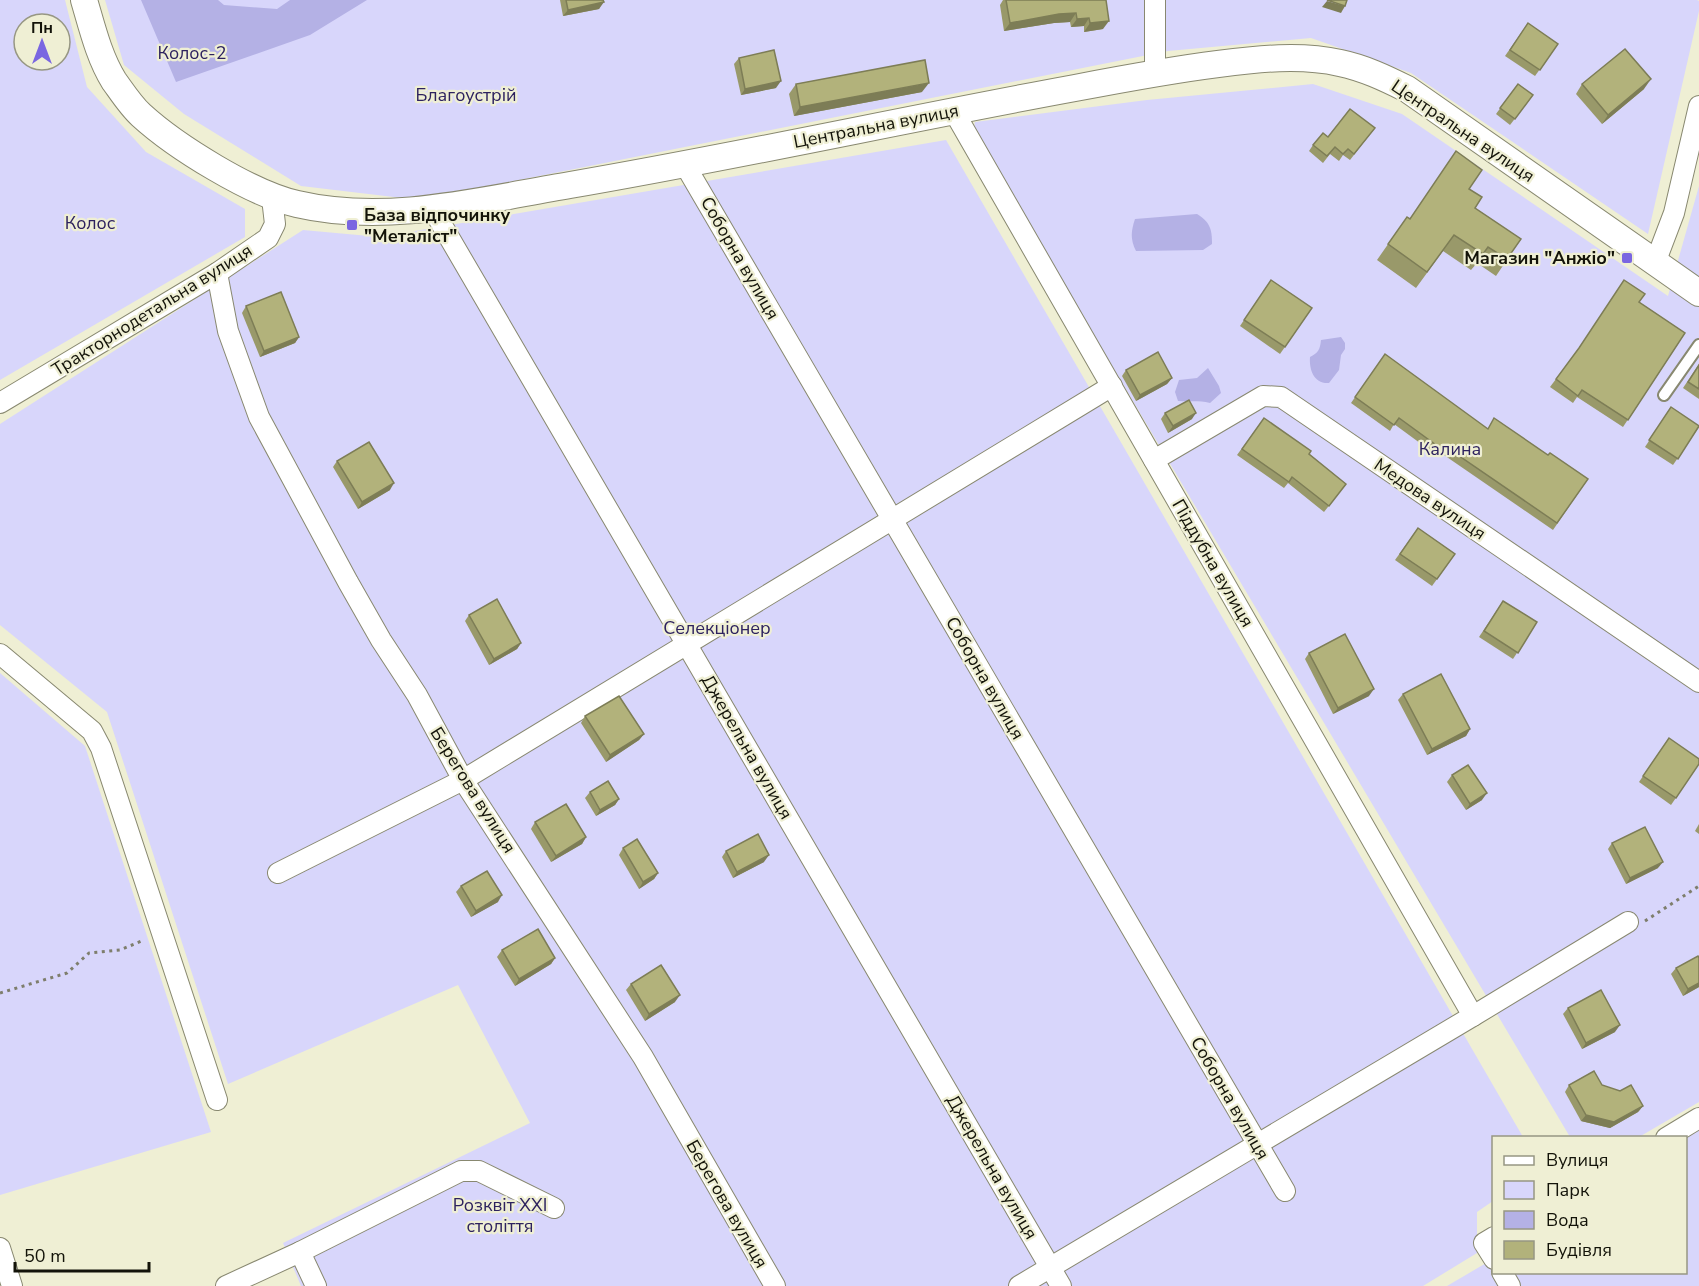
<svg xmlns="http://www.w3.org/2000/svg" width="1699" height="1286" font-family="'Nunito Sans',sans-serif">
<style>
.green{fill:#d8d6fb;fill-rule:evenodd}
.water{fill:#b4b1e5}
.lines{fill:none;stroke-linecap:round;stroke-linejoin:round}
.service-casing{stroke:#888870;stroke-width:14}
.minor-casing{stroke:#888870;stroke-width:22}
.tertiary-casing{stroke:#888870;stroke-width:28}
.path{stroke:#7e7e6c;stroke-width:3;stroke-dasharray:3 4.5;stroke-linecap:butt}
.service{stroke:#fff;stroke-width:10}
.minor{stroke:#fff;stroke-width:20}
.tertiary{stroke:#fff;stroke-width:26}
.wall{fill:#99996a}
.shaded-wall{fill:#7d7d56}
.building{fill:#b2b27b;stroke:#7d7d56;stroke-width:1.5}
.poi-dot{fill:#7a66e1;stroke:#efefd4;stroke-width:2}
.labels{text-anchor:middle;stroke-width:4.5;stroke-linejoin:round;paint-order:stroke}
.park-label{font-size:18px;fill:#2d225f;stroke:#efefd4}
.street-label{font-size:18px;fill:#131309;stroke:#efefd4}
.poi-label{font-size:18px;font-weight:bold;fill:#131309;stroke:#efefd4;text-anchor:start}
</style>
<rect width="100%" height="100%" fill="#efefd4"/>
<g class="green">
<path d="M0 0H65L87 87 146 152 245 209V237L0 380ZM24 24H60V60H24Z"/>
<polygon points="105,0 1697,0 1699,1 1699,11 1648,234 1411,73 1311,38 1168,51 419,200 301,186 184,114 124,65"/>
<polygon points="1313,84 1402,114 1668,296 1699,186 1699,1102 1639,1137 1570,1137 973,132 975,122 1147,100"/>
<polygon points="946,140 1523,1137 1494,1138 1493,1201 1477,1212 1477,1253 1423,1286 301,1286 283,1243 530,1123 458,985 228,1084 107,712 0,625 0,424 303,230 380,237"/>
<polygon points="0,673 85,746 211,1132 0,1195"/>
<polygon points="1699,1124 1699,1286 1447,1286 1493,1259 1494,1272 1686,1272 1686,1138"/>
</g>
<g class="water">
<polygon points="141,0 218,0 224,5 277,9 290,0 367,0 310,35 176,82"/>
<path d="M1197 214C1210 222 1212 229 1212 244L1203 250 1136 251C1130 239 1131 231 1135 219Z"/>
<path d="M1341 337 1345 343V349L1341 355 1339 370 1329 383C1314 384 1309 370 1310 357 1318 353 1320 350 1321 340Z"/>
<path d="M1208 368 1219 386 1221 393 1210 403C1198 400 1190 402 1178 401L1175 392 1179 380 1197 378Z"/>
</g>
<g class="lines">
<g class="service-casing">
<polyline id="service" points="1664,395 1699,345"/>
</g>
<g class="minor-casing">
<g id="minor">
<polyline points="1155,73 1155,0"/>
<polyline points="953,110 1473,1016"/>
<polyline points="685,165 1285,1191"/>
<polyline points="432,208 1061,1286"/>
<polyline points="1655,263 1674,213 1699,106"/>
<polyline points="217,273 228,331 259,417 348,582 381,640 417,695 463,780 643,1057 775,1286"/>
<polyline points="0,403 217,273 268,238 275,224 272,198"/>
<polyline points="1154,460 1263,396 1281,397 1699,682"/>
<polyline points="0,654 92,731 101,748 217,1100"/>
<polyline points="278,873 463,780 1112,386"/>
<polyline points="1666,1138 1699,1118"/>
<polyline points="1494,1237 1484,1243 1494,1259"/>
<polyline points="0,1248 12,1286"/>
<polyline points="1502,1272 1510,1286"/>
<polyline points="226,1286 300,1252"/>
<polyline points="316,1286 300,1252 461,1171 479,1171 554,1208"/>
<polyline points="1019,1286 1473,1016 1628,922"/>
</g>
</g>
<g class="tertiary-casing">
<path id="tertiary" d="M84 0C92 27 99 57 114 81 122 92 131 106 141 115 176 147 252 194 297 204 387 225 481 200 570 185 739 156 906 119 1075 88 1122 79 1170 70 1218 64 1258 59 1300 54 1340 63 1364 68 1385 78 1407 89L1699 293"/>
</g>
<g class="path">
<polyline points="1645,921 1699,886"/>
<polyline points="0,993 67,973 89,953 120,950 144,940"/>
</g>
<use href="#service" class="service"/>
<use href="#minor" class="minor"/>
<use href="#tertiary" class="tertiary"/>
</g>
<g class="wall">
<polygon points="560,0 603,0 599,9 563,16"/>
<polygon points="1003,0 1106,0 1103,29 1084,32 1084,26 1071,27 1070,22 1054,23 1004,31 1000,5"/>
<polygon points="1528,23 1558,44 1535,76 1505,56"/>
<polygon points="739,58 776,88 741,95 734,64"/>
<polygon points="796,84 922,92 794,116 789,94"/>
<polygon points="1518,84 1533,95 1510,125 1496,114"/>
<polygon points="1582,84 1644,89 1602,124 1576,94"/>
<polygon points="1375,128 1350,160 1343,155 1339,161 1330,154 1323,163 1309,151 1313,145 1328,137"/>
<polygon points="1469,189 1475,208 1521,239 1496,276 1477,263 1471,270 1443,251 1416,288 1377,260 1407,217 1410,218"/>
<polygon points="1271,280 1312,308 1280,354 1240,326"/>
<polygon points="1639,302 1685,333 1623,427 1577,397 1573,403 1550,387 1577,351"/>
<polygon points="246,306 299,337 295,343 260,357 242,313"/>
<polygon points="1385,354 1487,429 1548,455 1588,479 1553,530 1441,453 1439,457 1394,424 1390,431 1351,403"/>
<polygon points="1699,364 1699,399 1683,388"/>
<polygon points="1126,370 1172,378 1167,384 1136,401 1122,376"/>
<polygon points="1671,407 1699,427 1673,465 1645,447"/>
<polygon points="1165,413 1192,419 1168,433 1161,419"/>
<polygon points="1264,418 1346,484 1324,512 1288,483 1284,488 1237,455"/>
<polygon points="337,461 390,490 358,509 333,467"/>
<polygon points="1418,528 1455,554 1432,586 1395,560"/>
<polygon points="1503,601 1537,622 1513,659 1479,637"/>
<polygon points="469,615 521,643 517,649 489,665 465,621"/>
<polygon points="1309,653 1369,696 1333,714 1305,659"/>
<polygon points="1403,694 1470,729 1466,736 1427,755 1398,700"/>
<polygon points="585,716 644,734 639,740 606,762 581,723"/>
<polygon points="1669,738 1699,764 1671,805 1639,782"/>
<polygon points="1452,775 1482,800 1466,810 1447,782"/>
<polygon points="590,792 619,799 615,805 596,816 585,798"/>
<polygon points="535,822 586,837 582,844 551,862 531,829"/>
<polygon points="1699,824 1699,834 1695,831"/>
<polygon points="1612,843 1658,868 1626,884 1608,849"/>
<polygon points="623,848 658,873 654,879 639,889 619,855"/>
<polygon points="726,851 764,862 733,878 722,857"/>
<polygon points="461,886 498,902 471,917 456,892"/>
<polygon points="502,950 555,958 551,964 515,986 497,957"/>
<polygon points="1699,958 1699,987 1683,996 1671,974 1676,968"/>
<polygon points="631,984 675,1002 645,1021 626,990"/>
<polygon points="1568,1008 1615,1032 1582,1049 1563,1014"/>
<polygon points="1569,1085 1602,1085 1643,1106 1638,1112 1610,1128 1581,1121 1565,1092"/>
</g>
<g class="shaded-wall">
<polygon points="1327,1 1345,6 1341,13 1322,7"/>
<polygon points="604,2 599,9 563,16 568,10"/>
<polygon points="1076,13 1070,22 1054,23 1004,31 1010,23 1059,14"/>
<polygon points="1089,18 1084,26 1071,27 1077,19"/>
<polygon points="1109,21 1103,29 1084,32 1090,23"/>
<polygon points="1651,79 1644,89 1602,124 1608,115"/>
<polygon points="781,81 776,88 741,95 745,89"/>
<polygon points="929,83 922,92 794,116 800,107"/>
<polygon points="299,337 295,343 260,357 264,351"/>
<polygon points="1172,378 1167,384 1136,401 1140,395"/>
<polygon points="1196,413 1192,419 1168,433 1173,426"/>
<polygon points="394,483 390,490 358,509 362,502"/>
<polygon points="521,643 517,649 489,665 494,659"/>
<polygon points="1374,689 1369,696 1333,714 1338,708"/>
<polygon points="1470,729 1466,736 1427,755 1432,749"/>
<polygon points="644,734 639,740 606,762 610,755"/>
<polygon points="1487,793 1482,800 1466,810 1470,804"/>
<polygon points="619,799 615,805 596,816 600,810"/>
<polygon points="586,837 582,844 551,862 556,856"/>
<polygon points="769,855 764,862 733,878 737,872"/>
<polygon points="1663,862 1658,868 1626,884 1630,878"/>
<polygon points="658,873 654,879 639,889 643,882"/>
<polygon points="502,895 498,902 471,917 476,911"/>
<polygon points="555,958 551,964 515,986 519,979"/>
<polygon points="1699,983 1699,987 1683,996 1688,989"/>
<polygon points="680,995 675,1002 645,1021 649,1014"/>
<polygon points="1620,1025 1615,1032 1582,1049 1586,1043"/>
<polygon points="1643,1106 1638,1112 1610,1128 1581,1121 1586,1115"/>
</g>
<g class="building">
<polygon points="566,0 603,0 604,2 568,10"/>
<polygon points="1006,0 1106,0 1109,21 1090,23 1089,18 1077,19 1076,13 1059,14 1010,23"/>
<polygon points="1327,0 1347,0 1345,6"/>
<polygon points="1528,23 1558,44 1540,70 1510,50"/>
<polygon points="1625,49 1651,79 1608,115 1582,84"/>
<polygon points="774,50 781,81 745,89 739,58"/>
<polygon points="925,60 929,83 800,107 796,84"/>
<polygon points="1518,84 1533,95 1515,119 1500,108"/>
<polygon points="1350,109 1375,128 1354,154 1348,149 1343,154 1335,147 1327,156 1313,145 1323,133 1328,137"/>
<polygon points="1456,151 1482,170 1469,189 1482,197 1475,208 1521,239 1507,259 1488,247 1483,254 1454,235 1427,272 1388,244 1407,217 1410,219"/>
<polygon points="1271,280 1312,308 1285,347 1244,320"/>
<polygon points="1624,280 1645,294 1639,302 1685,333 1628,420 1582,390 1578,396 1556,379 1579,348"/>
<polygon points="281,292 299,337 264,351 246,306"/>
<polygon points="1158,352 1172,378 1140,395 1126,370"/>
<polygon points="1385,354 1488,429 1494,418 1548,455 1550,453 1588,479 1557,523 1446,447 1443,450 1399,418 1394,425 1355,397"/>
<polygon points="1699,365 1699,389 1688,382"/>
<polygon points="1189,400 1196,413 1173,426 1165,413"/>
<polygon points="1671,407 1699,426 1678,459 1649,440"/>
<polygon points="1264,418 1311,451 1309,454 1346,484 1329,506 1292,477 1289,482 1242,449"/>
<polygon points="369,442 394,483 362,502 337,461"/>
<polygon points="1418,528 1455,554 1437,579 1400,554"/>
<polygon points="497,599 521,643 494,659 469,615"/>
<polygon points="1503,601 1537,622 1518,653 1484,631"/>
<polygon points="1345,634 1374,689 1338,708 1309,653"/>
<polygon points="1441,674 1470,729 1432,749 1403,694"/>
<polygon points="619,696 644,734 610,755 585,716"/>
<polygon points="1669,738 1699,759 1699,764 1676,798 1643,776"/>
<polygon points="1468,765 1487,793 1470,804 1452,775"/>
<polygon points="608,781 619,799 600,810 590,792"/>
<polygon points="566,804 586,837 556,856 535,822"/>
<polygon points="1645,827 1663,862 1630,878 1612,843"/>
<polygon points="758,834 769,855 737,872 726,851"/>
<polygon points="637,839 658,873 643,882 623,848"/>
<polygon points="487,871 502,895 476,911 461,886"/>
<polygon points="538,929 555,958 519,979 502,950"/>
<polygon points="1698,956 1699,958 1699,983 1688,989 1676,968"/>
<polygon points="661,965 680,995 649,1014 631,984"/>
<polygon points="1601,990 1620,1025 1586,1043 1568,1008"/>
<polygon points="1594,1071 1602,1085 1620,1091 1631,1085 1643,1106 1614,1122 1586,1115 1569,1085"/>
</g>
<g class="poi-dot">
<rect x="346" y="219" width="12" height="12" rx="3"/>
<rect x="1621" y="252" width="12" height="12" rx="3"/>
</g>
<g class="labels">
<g class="park-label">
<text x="192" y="59">Колос-2</text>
<text x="466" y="101">Благоустрій</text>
<text x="90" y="229">Колос</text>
<text x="1450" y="455">Калина</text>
<text x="717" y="634">Селекціонер</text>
<text x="500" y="1211">Розквіт XXI<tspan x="500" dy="21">століття</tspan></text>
</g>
<g class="street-label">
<text transform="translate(876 126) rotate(-11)" y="6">Центральна вулиця</text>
<text transform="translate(1463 131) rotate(34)" y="6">Центральна вулиця</text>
<text transform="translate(740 258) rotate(60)" y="6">Соборна вулиця</text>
<text transform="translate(152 310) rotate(-32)" y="6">Тракторнодетальна вулиця</text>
<text transform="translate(1430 499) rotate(34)" y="6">Медова вулиця</text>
<text transform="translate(1213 563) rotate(60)" y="6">Піддубна вулиця</text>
<text transform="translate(985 678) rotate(60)" y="6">Соборна вулиця</text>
<text transform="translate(747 747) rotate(60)" y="6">Джерельна вулиця</text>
<text transform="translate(473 790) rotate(58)" y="6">Берегова вулиця</text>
<text transform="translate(1230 1098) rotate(60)" y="6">Соборна вулиця</text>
<text transform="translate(992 1167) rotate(60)" y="6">Джерельна вулиця</text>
<text transform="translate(727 1204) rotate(60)" y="6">Берегова вулиця</text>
</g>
<g class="poi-label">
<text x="364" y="221">База відпочинку<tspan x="364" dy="21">"Металіст"</tspan></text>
<text x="1615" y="264" text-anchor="end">Магазин "Анжіо"</text>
</g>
</g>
<rect x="1492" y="1136" width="195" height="138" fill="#efefd4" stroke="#979783" stroke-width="1.5"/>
<rect x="1504" y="1156" width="30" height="9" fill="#ffffff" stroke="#979783" stroke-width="1.5"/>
<text x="1546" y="1166" font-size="18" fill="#131309">Вулиця</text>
<rect x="1504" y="1181" width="30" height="18" fill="#d8d6fb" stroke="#979783" stroke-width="1.5"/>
<text x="1546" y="1196" font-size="18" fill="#131309">Парк</text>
<rect x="1504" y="1211" width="30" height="18" fill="#b4b1e5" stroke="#979783" stroke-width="1.5"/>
<text x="1546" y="1226" font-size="18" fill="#131309">Вода</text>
<rect x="1504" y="1241" width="30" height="18" fill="#b2b27b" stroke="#979783" stroke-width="1.5"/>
<text x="1546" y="1256" font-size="18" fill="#131309">Будівля</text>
<g transform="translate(42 42)"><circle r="28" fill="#efefd4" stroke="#979783" stroke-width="1.5"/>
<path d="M0-4.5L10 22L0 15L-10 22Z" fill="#7a66e1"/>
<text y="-9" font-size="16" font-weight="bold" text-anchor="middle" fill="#131309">Пн</text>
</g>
<path d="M15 1262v9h134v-9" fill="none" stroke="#131309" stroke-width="3"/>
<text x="24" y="1262" font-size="18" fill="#131309" stroke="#efefd4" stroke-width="4.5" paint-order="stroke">50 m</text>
</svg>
